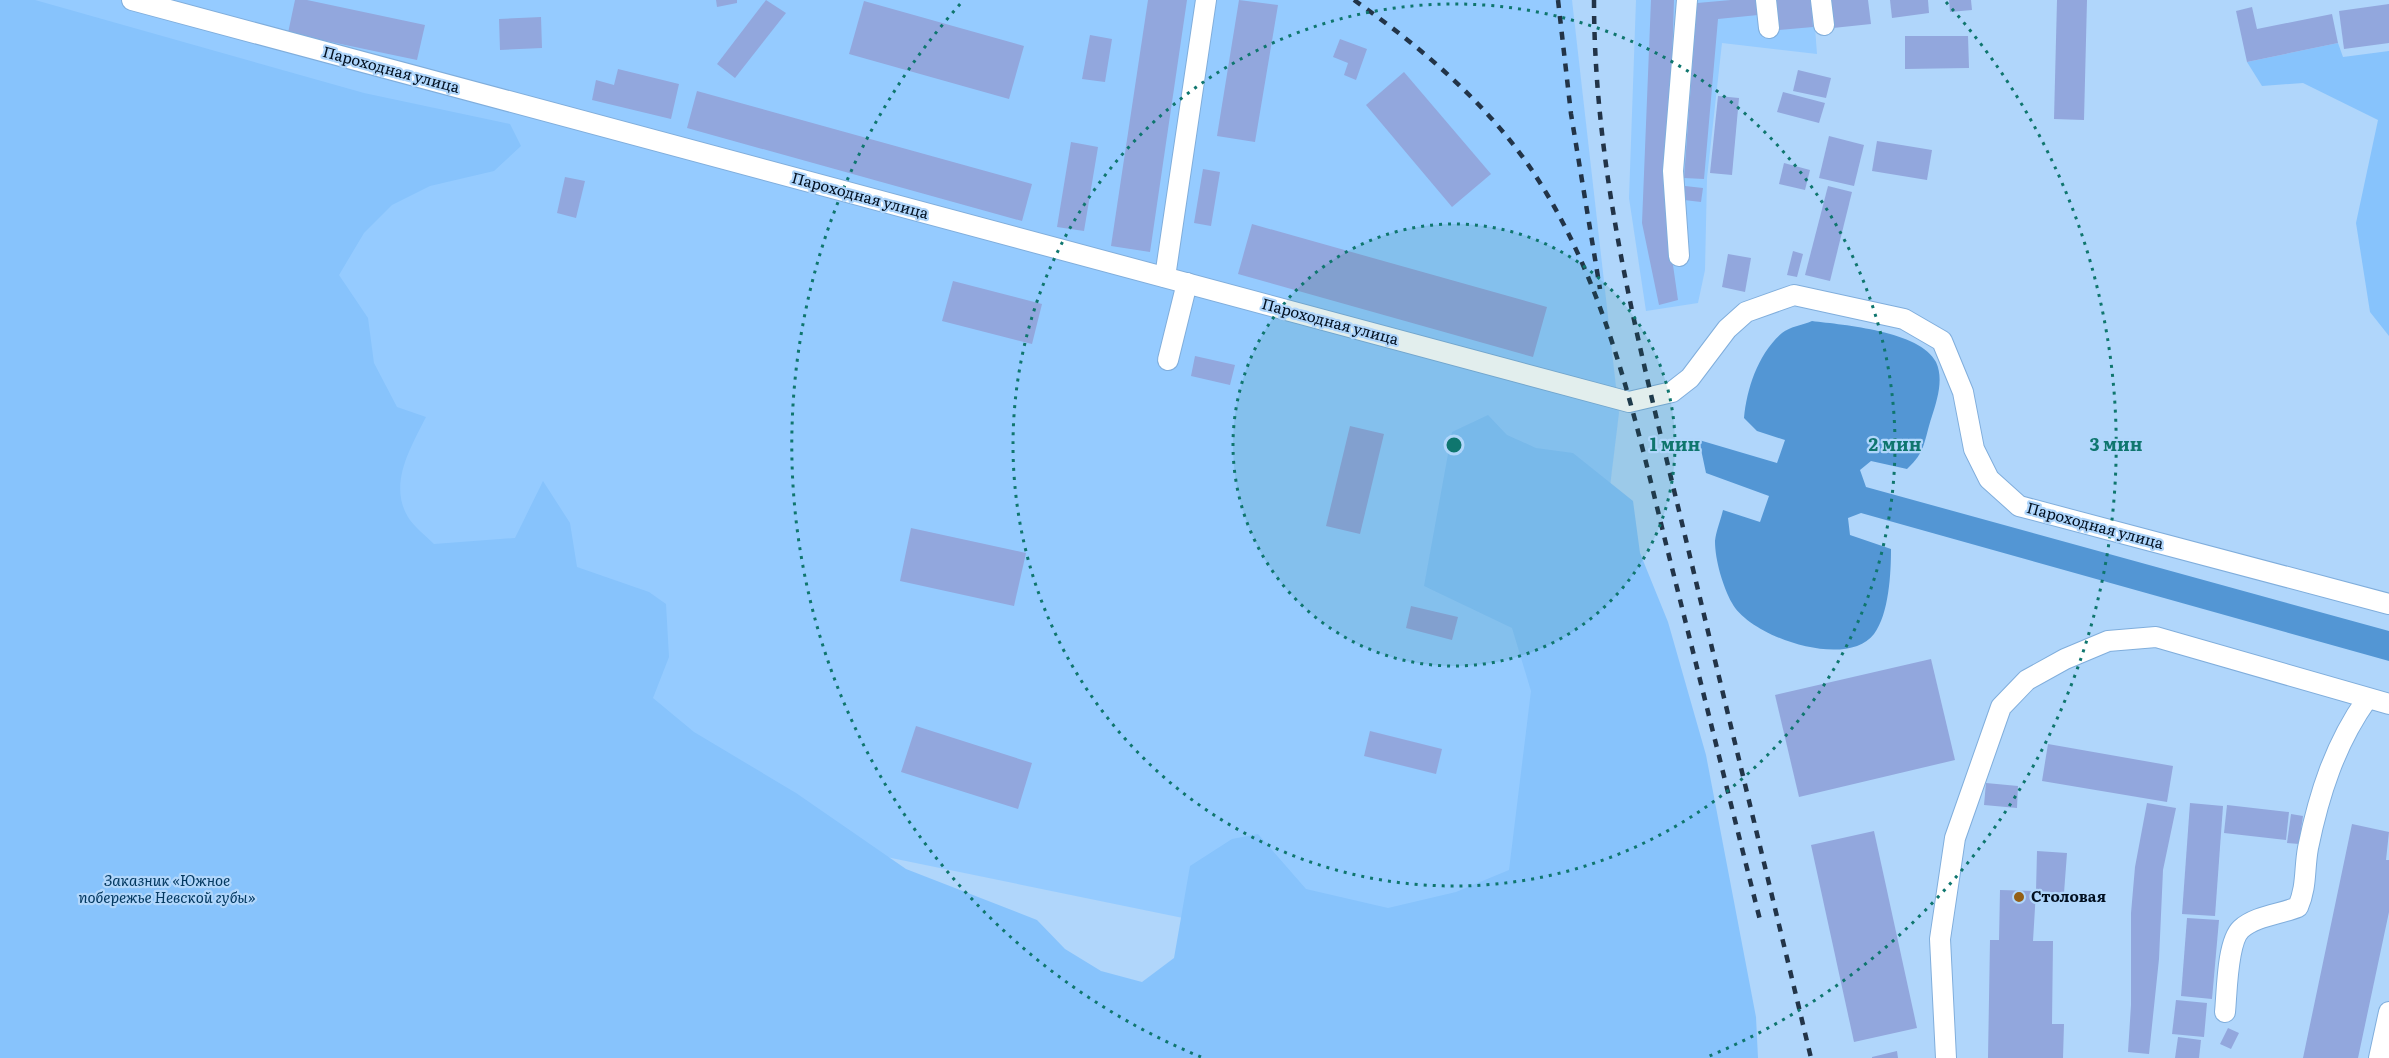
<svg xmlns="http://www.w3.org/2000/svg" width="2389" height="1058" font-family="Literata,serif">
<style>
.built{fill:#95cbff}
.green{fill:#87c3fc}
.water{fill:#5396d4}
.building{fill:#92a7dd}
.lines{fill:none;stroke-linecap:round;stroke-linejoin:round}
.minor-casing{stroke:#80aedc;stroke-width:22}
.minor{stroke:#fff;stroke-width:20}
.rail{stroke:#223448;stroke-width:4.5;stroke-dasharray:8 8;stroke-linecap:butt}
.ring{fill:none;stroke:#0f766e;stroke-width:3;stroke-dasharray:3 6}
.poi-dot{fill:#945e15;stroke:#b0d6fb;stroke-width:2}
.labels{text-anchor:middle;stroke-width:4.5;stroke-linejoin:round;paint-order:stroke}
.street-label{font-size:15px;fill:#010f1f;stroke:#b0d6fb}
.park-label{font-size:15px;font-style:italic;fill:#033860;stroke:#b0d6fb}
.poi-label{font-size:15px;font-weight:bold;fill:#010f1f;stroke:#b0d6fb;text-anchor:start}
.centre{fill:#0f766e;stroke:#b0d6fb;stroke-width:3}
.ring-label{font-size:18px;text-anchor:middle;font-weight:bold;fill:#0f766e;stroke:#b0d6fb;stroke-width:4.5;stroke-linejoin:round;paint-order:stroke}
</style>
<rect width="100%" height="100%" fill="#b0d6fb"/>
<g class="built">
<polygon points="0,0 1572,0 1619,413 1548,993 0,675"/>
<polygon points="1636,0 1813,0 1817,54 1722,43 1707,178 1705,270 1698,303 1646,311 1629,198"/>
</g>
<g class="green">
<path d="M0 0H35L364 93 510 124 521 146 494 171 430 186 392 205 364 233 339 275 368 318 374 363 397 407 426 417C411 447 388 484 408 517 414 527 426 536 434 544L515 538 543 481 570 523 577 567 649 592 666 604 669 657 653 698 694 732 796 793 906 869 1037 920 1065 949 1101 971 1142 982 1174 958 1190 866 1232 839 1258 834 1306 889 1388 908 1456 892 1509 870 1531 691 1512 628 1424 586 1452 432 1488 415 1507 435 1536 448 1573 453 1633 501 1640 553 1668 622 1706 755 1756 1017 1758 1058H0Z"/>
<polygon points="2338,43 2343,57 2389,51 2389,336 2370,312 2356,223 2378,120 2303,83 2262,86 2247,62"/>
</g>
<path class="water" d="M1812 321C1844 325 1920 331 1936 362 1944 379 1937 400 1932 416 1924 440 1926 452 1907 469L1871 461 1860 470 1866 487 2389 631V661L1861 513 1848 518 1850 535 1891 549C1891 573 1889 614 1874 634 1847 670 1750 637 1732 603 1723 587 1715 560 1715 541 1716 531 1721 519 1723 510L1760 522 1769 496 1706 473 1699 440 1777 463 1785 440 1757 431 1744 418C1747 388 1758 354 1782 333 1789 327 1803 325 1812 321Z"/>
<g class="building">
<polygon points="295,0 307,0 425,25 417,60 288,33"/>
<polygon points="716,0 737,0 737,3 717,7"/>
<polygon points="766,0 786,13 735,78 717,64"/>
<polygon points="1148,0 1187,0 1150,252 1111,246"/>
<polygon points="1239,0 1278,5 1255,142 1217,136"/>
<polygon points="1651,0 1674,0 1667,223 1678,300 1659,305 1642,223"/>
<polygon points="1731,0 1760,0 1758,15 1718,19 1704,179 1684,178 1697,3"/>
<polygon points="1776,0 1811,0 1813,27 1779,30"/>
<polygon points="1830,0 1868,0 1871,24 1833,28"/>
<polygon points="1890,0 1928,0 1929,13 1892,18"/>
<polygon points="1949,0 1971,0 1972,10 1950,12"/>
<polygon points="2057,0 2087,0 2084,120 2054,119"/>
<polygon points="864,1 1024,46 1009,99 849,54"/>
<polygon points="2389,4 2389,43 2344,49 2339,11"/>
<polygon points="2252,7 2257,29 2332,14 2338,43 2247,62 2236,11"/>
<polygon points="541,17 542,48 500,50 499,19"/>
<polygon points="1090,35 1112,39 1105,82 1082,79"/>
<polygon points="1905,36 1968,36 1969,68 1905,69"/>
<polygon points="1340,39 1367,49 1356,80 1344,75 1348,63 1333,57"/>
<polygon points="618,69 679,84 671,119 592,100 596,80 614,85"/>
<polygon points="1798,70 1831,78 1826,98 1793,91"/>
<polygon points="1404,72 1491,174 1452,207 1366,105"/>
<polygon points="697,91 1032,184 1022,221 687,128"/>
<polygon points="1783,92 1825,103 1819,123 1777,112"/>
<polygon points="1718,96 1739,98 1732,175 1710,173"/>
<polygon points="1829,136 1864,145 1854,186 1819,178"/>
<polygon points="1877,141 1932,150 1927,180 1872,171"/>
<polygon points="1071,142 1098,147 1084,231 1057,227"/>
<polygon points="1784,163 1810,170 1805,190 1779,184"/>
<polygon points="1203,169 1220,172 1211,226 1194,223"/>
<polygon points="565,177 585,181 576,218 557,213"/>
<polygon points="1685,186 1703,188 1701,202 1684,200"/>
<polygon points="1828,186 1852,192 1830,281 1805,275"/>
<polygon points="1252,224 1547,307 1533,357 1238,274"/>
<polygon points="1793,251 1803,254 1797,277 1787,275"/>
<polygon points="1728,254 1751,258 1745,292 1722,287"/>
<polygon points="953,281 1042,304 1032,344 942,321"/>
<polygon points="1195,356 1235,365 1230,385 1191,376"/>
<polygon points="1350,426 1384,434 1360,534 1326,526"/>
<polygon points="911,528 1026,553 1014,606 900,581"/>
<polygon points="1411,606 1458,617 1452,640 1406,628"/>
<polygon points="1931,659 1955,760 1799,797 1775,695"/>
<polygon points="916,726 1032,763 1018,809 901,772"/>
<polygon points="1370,731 1442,749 1436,774 1364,756"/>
<polygon points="2048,744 2173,766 2167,802 2042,781"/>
<polygon points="1986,783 2018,786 2017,808 1984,805"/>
<polygon points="2147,803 2176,808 2163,870 2159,959 2149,1054 2128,1052 2131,1005 2131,913 2135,867"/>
<polygon points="2190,803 2223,806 2215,916 2182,914"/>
<polygon points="2227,805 2289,812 2286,840 2224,833"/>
<polygon points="2291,814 2303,816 2299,844 2287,843"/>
<polygon points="2352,824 2389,832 2386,860 2389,860 2389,912 2358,1058 2303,1058"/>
<polygon points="1874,831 1917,1028 1854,1042 1811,845"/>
<polygon points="2037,851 2067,853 2064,893 2036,891 2033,941 2053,941 2052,1024 2064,1024 2063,1058 1988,1058 1990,940 1999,940 2000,890 2036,891"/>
<polygon points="2187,918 2219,920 2212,999 2181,996"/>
<polygon points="2176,1000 2207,1003 2204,1037 2172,1034"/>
<polygon points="2228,1028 2239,1033 2231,1049 2220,1044"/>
<polygon points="2178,1037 2201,1040 2199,1058 2175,1058"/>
<polygon points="1897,1051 1898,1058 1872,1058 1872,1057"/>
</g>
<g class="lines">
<g class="minor-casing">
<g id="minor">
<polyline points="132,0 1629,402 1672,392 1690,378 1727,329 1746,312 1794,295 1904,319 1942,341 1963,392 1974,449 1989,479 2019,506 2389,604"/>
<polyline points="1766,0 1769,28"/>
<polyline points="1821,0 1824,25"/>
<polyline points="1679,256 1673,171 1687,0"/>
<polyline points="1165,277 1206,0"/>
<polyline points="1168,360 1187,283"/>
<path d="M2225 1012C2227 993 2227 942 2241 929 2255 916 2281 914 2298 907 2307 886 2304 870 2308 848 2319 794 2335 744 2367 699"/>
<polyline points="1946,1058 1940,939 1955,838 2001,707 2027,680 2065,659 2108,641 2156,637 2389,704"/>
<polyline points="2379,1058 2389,1012"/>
</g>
</g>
<use href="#minor" class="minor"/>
<g class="rail">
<path d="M1354 0C1418 45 1481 98 1527 163 1606 277 1635 419 1668 552 1699 675 1729 797 1760 920"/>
<polyline points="1558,0 1571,114 1600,289"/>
<path d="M1594 0C1594 176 1640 349 1681 519 1724 699 1768 878 1811 1058"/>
</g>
</g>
<circle cx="1454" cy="445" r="221" fill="#0f766e" fill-opacity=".12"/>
<g class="ring">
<circle cx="1454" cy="445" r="221"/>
<circle cx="1454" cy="445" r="441"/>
<path d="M1201 1057A662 662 0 0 1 962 2M1946 2A662 662 0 0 1 1707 1057"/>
</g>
<circle class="poi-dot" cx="2019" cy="897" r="6"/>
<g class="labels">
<g class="street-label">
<text transform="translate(391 70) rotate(15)" y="5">Пароходная улица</text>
<text transform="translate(860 196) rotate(15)" y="5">Пароходная улица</text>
<text transform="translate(1330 322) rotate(15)" y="5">Пароходная улица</text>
<text transform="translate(2095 526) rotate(15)" y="5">Пароходная улица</text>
</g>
<g class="park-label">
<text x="167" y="886">Заказник «Южное<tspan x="167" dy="17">побережье Невской губы»</tspan></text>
</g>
<g class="poi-label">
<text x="2031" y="902">Столовая</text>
</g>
</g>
<circle cx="1454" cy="445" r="9" class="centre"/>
<g class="ring-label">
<text x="1675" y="451">1 мин</text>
<text x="1895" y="451">2 мин</text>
<text x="2116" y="451">3 мин</text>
</g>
</svg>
